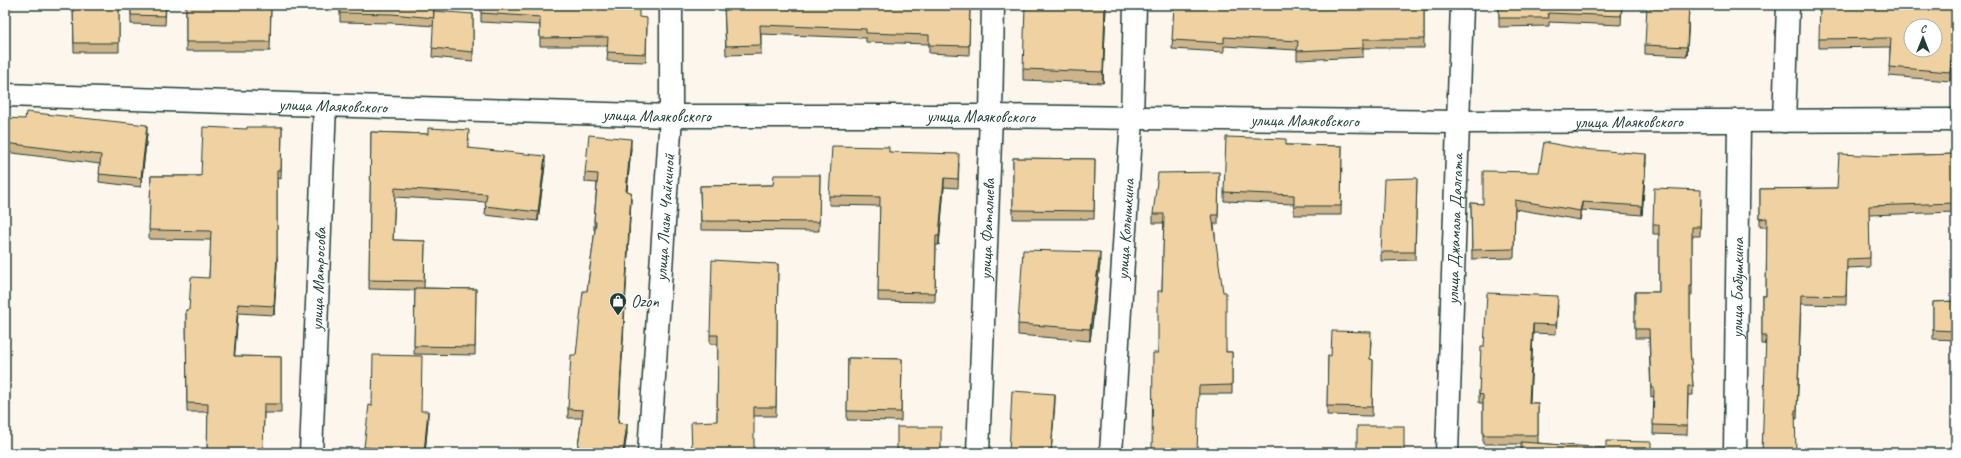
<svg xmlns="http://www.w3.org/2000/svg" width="1961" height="458" font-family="Caveat,sans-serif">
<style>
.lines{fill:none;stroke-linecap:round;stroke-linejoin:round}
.minor-casing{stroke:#1f3d34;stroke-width:25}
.tertiary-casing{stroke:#1f3d34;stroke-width:25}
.minor{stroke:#fff;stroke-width:22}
.tertiary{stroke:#fff;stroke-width:22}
.wall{fill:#ceb48b;stroke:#1f3d34}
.shaded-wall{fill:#a79271;stroke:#1f3d34}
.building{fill:#efd1a2;stroke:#1f3d34;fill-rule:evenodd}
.labels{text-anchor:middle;stroke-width:3;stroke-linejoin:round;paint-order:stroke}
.street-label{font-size:17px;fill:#1f3d34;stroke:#fff}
.poi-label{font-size:17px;fill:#1f3d34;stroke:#fff;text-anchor:start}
</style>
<rect width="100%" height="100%" fill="#fcf6ec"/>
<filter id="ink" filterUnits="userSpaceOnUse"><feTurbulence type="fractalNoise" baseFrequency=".025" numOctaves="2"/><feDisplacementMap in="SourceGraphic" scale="8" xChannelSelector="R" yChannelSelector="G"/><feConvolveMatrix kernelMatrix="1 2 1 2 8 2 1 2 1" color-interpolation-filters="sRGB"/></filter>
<g filter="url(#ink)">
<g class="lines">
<g class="minor-casing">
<g id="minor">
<polyline points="1784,121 1788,5"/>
<path id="s1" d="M311 453 325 105"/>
<path id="s2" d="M649 453 671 116V5"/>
<path id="s3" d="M978 453 991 116 993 5"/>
<path id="s4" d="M1111 453 1132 118 1135 5"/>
<path id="s5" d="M1447 453 1462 5"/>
<path id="s6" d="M1735 453 1739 122"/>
</g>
</g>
<g class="tertiary-casing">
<g id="tertiary">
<path id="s7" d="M5 95 671 116H991L1459 122 1956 120"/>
</g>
</g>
<use href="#minor" class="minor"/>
<use href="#tertiary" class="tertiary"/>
</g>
<g class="wall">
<polygon points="73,5 119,5 119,52 74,52"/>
<polygon points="131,5 166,5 165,25 131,24"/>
<polygon points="186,5 271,5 270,51 186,51"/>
<polygon points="287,5 433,5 434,18 473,14 473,61 432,57 434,26 392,23 340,22 340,8 287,9"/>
<polygon points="724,5 970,5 969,55 929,53 929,44 866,42 866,38 761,34 761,54 726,55"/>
<polygon points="1106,5 1103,83 1023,80 1023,69"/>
<polygon points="1174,5 1431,5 1431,10 1424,10 1424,48 1363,48 1363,57 1297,60 1297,50 1224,46 1224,52 1172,49"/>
<polygon points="1499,5 1622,5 1621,25 1549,22 1549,26 1499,27"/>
<polygon points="1689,5 1687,56 1645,54 1645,45"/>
<polygon points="1956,5 1956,69 1951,69 1950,81 1889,76 1890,47 1819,48 1819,39"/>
<polygon points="481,13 639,17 647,26 646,62 607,61 608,46 540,46 540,25 481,22"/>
<polygon points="5,118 147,134 141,187 99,182 100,164 5,152"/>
<polygon points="282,127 281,179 277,178 277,264 274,315 238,313 234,356 281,357 281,413 264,413 263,453 207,453 208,412 187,412 186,310 189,310 209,278 211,240 149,239 151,176 201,176 247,129"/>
<polygon points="371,132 428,134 469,139 468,148 545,165 538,221 485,215 486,202 395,197 393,240 425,241 424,288 476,289 475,355 414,354 415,290 369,289"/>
<polygon points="1286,145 1342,146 1341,215 1294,215 1294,204 1224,201 1224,192"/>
<polygon points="631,148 627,191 631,200 618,423 627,433 624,453 577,453 582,418 568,418 568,409 576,355 587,291 595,230 594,230 594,221 597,183 585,182 585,173"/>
<polygon points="889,152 959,163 958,188 944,187 939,245 936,245 935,302 878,301 880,206 829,205 829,196"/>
<polygon points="1956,154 1956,212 1869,215 1870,267 1847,268 1846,305 1801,304 1797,419 1796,419 1766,344 1762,344 1762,296 1766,296 1767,227 1760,227 1760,189 1837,188 1887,156"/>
<polygon points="1013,158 1095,159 1094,219 1013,219"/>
<polygon points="1646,162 1642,215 1582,210 1580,220 1515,209 1514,258 1472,259 1471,203 1483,204 1539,172"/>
<polygon points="1219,172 1218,224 1214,224 1226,352 1232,352 1232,394 1199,394 1158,353 1162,291 1164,223 1153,223 1153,214"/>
<polygon points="820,175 819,231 701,230 700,186 773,185"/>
<polygon points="1417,178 1415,260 1381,261 1381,252"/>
<polygon points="1701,199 1700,236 1692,236 1692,295 1690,295 1690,349 1693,386 1693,395 1688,395 1687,435 1653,434 1654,396 1651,397 1649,338 1635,338 1635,292 1659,292 1659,234 1653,234 1653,225"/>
<polygon points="778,264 776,416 754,416 717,421 718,344 710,344 710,335"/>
<polygon points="1100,264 1090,341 1018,335 1018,324"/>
<polygon points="1956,301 1956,340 1933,339 1933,302"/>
<polygon points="1558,305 1556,334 1533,333 1530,403 1538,403 1538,443 1651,453 1521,444 1483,444 1483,403 1479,403 1479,394 1484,347"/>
<polygon points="1371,341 1370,359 1373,360 1372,416 1327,415 1328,356 1331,356"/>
<polygon points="848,358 902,359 901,421 847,420"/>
<polygon points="421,411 428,420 425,453 364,453 364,447"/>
</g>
<g class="shaded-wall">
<polygon points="1105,5 1106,5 1103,83 1103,72"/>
<polygon points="1689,5 1687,56 1687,47"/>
<polygon points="1951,60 1951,69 1950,81 1950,72"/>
<polygon points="147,125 147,134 141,187 141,178"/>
<polygon points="631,139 631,148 626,200 626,191"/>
<polygon points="1646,154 1646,162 1642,215 1642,206"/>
<polygon points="545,156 545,165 538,221 538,212"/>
<polygon points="944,178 944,187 939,245 939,236"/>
<polygon points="631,192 631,200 618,431 618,423"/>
<polygon points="1582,202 1582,210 1580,220 1580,211"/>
<polygon points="1100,252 1100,264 1090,341 1090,329"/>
<polygon points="277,256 277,264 274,315 274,306"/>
<polygon points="238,304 238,313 234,365 234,356"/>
<polygon points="1533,324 1533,333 1529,412 1529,403"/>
<polygon points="1055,394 1055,403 1051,453"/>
<polygon points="428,411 428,420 425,453 424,453"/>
<polygon points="627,424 627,433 624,453 623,453"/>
</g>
<g class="building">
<polygon points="73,5 119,5 119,43 74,43"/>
<polygon points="131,5 166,5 165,16 131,15"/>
<polygon points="186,5 271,5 270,42 186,42"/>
<polygon points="340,5 433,5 434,18 392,14 340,13"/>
<polygon points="481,5 639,5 639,17 647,18 646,54 607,52 608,37 540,38 540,17 481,13"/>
<polygon points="724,5 970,5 969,46 929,45 929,35 866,33 866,29 760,25 761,45 726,46"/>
<polygon points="1025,5 1105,5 1103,72 1023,69"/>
<polygon points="1174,5 1424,5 1424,39 1363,39 1363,48 1297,51 1298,41 1224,37 1224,43 1172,40"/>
<polygon points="1499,5 1622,5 1621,16 1548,13 1549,18 1499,18"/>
<polygon points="1647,5 1689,5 1687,47 1645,45"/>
<path d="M1820 5H1956V61L1951 60 1950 72 1889 67 1891 38 1819 39ZM1911 26H1935V50H1911Z"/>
<polygon points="434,11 473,14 473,52 432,48"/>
<polygon points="26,112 147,125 141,178 99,174 101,155 5,143 5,118 25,119"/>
<polygon points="203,127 247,129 247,127 282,127 281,170 277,170 277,256 274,306 238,304 234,356 281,357 281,404 264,404 263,453 207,453 208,404 187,403 186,310 189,310 191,277 209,278 211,231 149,230 151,176 201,176"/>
<polygon points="428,128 469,130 468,148 545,156 538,212 485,206 487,194 395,188 393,240 425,241 424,281 369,280 371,132 428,134"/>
<polygon points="589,135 631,139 626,191 631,192 618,423 627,424 623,453 577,453 583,410 568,409 571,355 576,355 583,291 587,291 596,222 594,221 598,174 585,173"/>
<polygon points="1226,137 1286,139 1286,145 1342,146 1341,206 1294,206 1294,195 1224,192"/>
<polygon points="1544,142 1581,149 1646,154 1642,206 1582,202 1580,211 1515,200 1514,249 1472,250 1471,203 1483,204 1483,171 1539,172"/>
<polygon points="832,146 889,147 889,152 959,154 958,179 944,178 939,236 936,236 935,293 878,292 880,197 829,196"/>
<polygon points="1839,154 1887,156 1956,154 1956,203 1869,206 1870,258 1847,259 1846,296 1801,295 1797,410 1795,410 1796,453 1762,453 1766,335 1762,335 1762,296 1766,296 1767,218 1760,219 1760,189 1837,188"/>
<polygon points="1013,158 1095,159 1094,211 1013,210"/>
<polygon points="1219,172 1218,215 1212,215 1223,292 1226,292 1226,352 1232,352 1232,385 1199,386 1197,453 1152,453 1153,353 1158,353 1158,291 1162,291 1164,214 1153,214 1158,173"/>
<polygon points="774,175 820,175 819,222 701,221 700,186 773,185"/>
<polygon points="1417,178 1415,252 1381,252 1384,179"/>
<polygon points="1654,188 1701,190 1700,227 1692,227 1692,286 1690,286 1690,349 1693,386 1688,386 1687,426 1653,425 1654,388 1651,388 1649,329 1635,329 1635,292 1659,292 1659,225 1653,225"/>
<polygon points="1023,250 1100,252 1090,329 1018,324"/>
<polygon points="712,260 778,264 776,407 754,407 754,453 692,453 691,422 717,421 718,335 710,335"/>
<polygon points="415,288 476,289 475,347 414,346"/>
<polygon points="1487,293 1558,296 1556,325 1533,324 1529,403 1538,403 1538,435 1483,435 1483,395 1479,394 1481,347 1484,347"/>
<polygon points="1956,301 1956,331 1933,330 1933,302"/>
<polygon points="1332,331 1371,332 1370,359 1373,360 1372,407 1327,406 1328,356 1331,356"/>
<polygon points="373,355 422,356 421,411 428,411 424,453 376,453 376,448 364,447 369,405 372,406"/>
<polygon points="848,358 902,359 901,412 847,411"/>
<polygon points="1012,391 1055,394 1051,453 1009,453"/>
<rect x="1357" y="426" width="47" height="27"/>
<rect x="897" y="427" width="44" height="26"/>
<polygon points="1606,441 1651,442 1651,453 1521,453 1521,442 1606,448"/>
</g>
</g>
<defs>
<g id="shop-pin" transform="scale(0.9)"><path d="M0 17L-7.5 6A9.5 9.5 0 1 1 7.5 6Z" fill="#1f3d34" stroke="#fff"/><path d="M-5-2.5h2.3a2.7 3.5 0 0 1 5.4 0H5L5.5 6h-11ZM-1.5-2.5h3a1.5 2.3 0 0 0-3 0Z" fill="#fff"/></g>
</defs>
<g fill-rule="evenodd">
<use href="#shop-pin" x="618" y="301"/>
</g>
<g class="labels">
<g class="street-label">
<text dy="6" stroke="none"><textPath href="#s7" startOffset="328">улица Маяковского</textPath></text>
<text dy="6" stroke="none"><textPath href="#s7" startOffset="652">улица Маяковского</textPath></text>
<text dy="6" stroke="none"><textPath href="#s7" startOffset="976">улица Маяковского</textPath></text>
<text dy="6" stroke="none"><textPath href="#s7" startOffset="1300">улица Маяковского</textPath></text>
<text dy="6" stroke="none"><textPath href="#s7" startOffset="1624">улица Маяковского</textPath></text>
<text dy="6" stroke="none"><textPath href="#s2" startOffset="236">улица Лизы Чайкиной</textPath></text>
<text dy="6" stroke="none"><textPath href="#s3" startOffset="224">улица Фаталиева</textPath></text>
<text dy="6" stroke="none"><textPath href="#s4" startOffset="224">улица Колышкина</textPath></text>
<text dy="6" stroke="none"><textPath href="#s5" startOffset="224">улица Джамала Далгата</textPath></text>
<text dy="6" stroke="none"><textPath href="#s1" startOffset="174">улица Матросова</textPath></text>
<text dy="6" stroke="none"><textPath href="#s6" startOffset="165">улица Бабушкина</textPath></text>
</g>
<g class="poi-label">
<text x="631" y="307">Ozon</text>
</g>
</g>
<rect width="1961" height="458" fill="none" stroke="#fff" stroke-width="20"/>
<rect x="10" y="10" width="1941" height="438" fill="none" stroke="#1f3d34" stroke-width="1.5" filter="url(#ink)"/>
<g transform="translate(1923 38)"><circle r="19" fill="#ffffff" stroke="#a5b1ae"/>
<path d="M0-3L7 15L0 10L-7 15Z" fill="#1f3d34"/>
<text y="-6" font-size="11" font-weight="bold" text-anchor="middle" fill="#1f3d34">С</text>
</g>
</svg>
